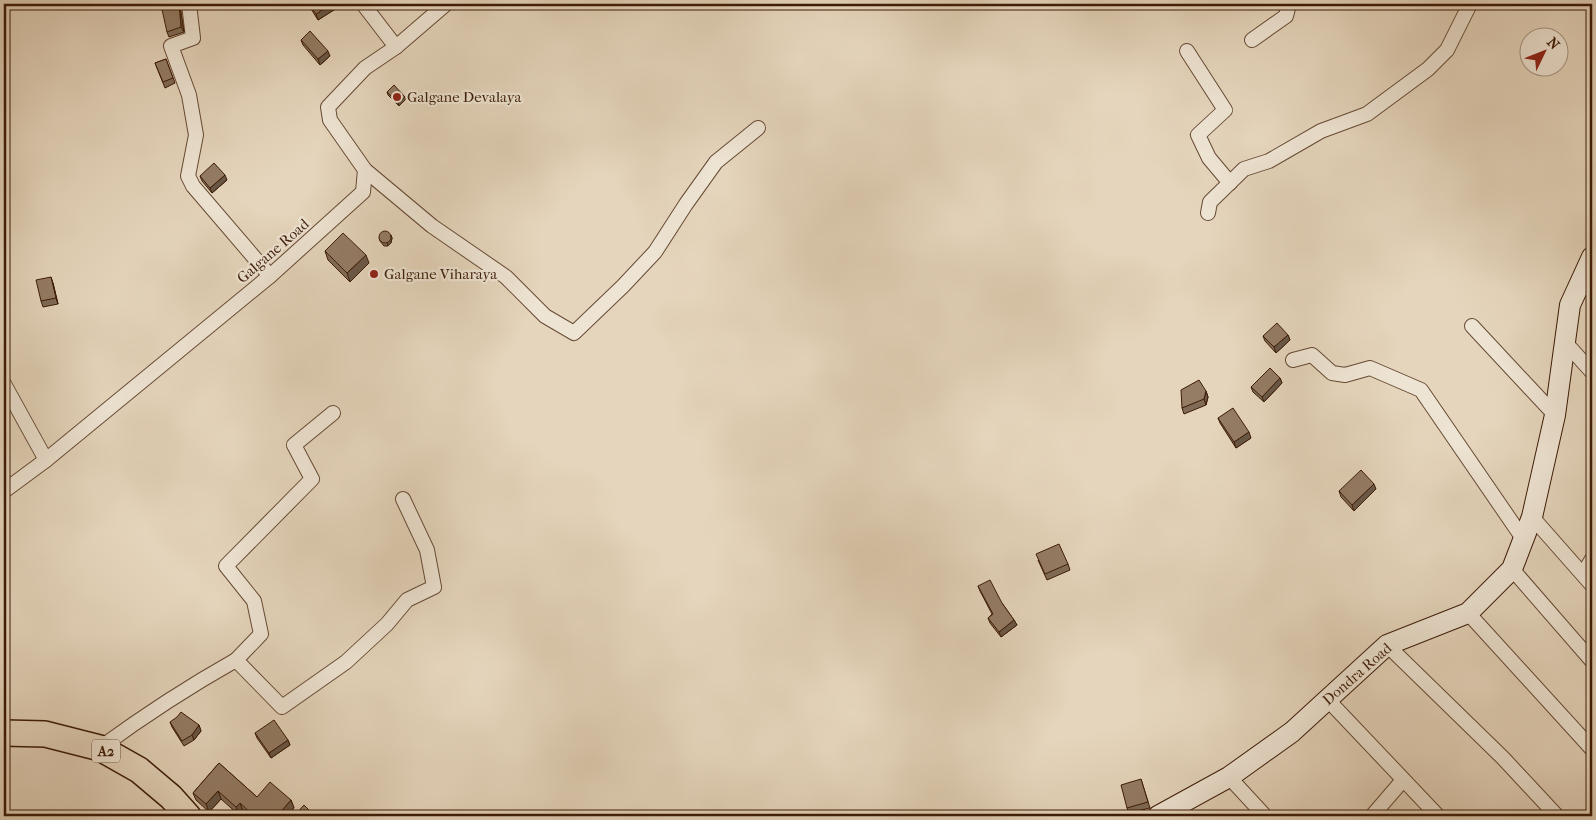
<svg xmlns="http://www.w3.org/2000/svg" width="1596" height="820" font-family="'IM FELL French Canon',serif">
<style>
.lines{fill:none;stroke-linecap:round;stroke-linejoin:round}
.street-casing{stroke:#664a34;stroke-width:16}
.secondary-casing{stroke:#3c1b07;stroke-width:22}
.highway-casing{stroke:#3c1b07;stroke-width:28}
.street{stroke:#eee4d3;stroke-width:14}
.secondary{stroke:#eee4d3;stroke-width:20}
.highway{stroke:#e5d5bc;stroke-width:25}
.wall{fill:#7f6b57;stroke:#3c1b07}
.shaded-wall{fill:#685747;stroke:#3c1b07}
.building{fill:#947c65;stroke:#3c1b07}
.poi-dot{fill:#8f2418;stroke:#eee4d3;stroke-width:2}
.labels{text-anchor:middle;stroke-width:4.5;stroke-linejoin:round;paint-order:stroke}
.shield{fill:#eee4d3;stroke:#715744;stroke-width:1}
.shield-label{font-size:14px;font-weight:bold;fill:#3c1b07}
.poi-label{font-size:15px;fill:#3c1b07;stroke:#eee4d3;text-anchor:start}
.street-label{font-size:15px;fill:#3c1b07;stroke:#eee4d3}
</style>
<rect width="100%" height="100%" fill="#e5d5bc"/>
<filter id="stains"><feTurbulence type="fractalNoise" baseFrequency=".004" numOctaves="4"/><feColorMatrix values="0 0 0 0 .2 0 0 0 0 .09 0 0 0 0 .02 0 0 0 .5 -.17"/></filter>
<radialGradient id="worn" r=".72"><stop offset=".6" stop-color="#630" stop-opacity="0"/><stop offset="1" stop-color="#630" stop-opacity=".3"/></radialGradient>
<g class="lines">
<g class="street-casing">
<g id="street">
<polyline points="189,4 193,38 171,46 189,95 196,135 188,176 193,186 270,276"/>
<polyline points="363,4 396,47"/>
<polyline points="1252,40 1286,16 1289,4"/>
<polyline points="1187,51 1225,110 1198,135 1209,158 1230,183"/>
<polyline points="365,170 432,226 506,277 545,316 574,333 623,286 655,252 686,204 716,162 758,128"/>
<polyline points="1208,213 1210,202 1244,169 1269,161 1321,131 1367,114 1428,69 1447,50 1470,4"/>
<polyline points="1472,326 1555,415"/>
<polyline points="1564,341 1592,372"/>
<polyline points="1293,360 1312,355 1332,373 1345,375 1370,368 1421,390 1524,540"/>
<polyline points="4,384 46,460"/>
<polyline points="4,491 46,460 270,276 363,192 365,170 330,120 328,107 365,68 396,47 446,4"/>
<polyline points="1532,517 1592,585"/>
<polyline points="1512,569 1592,661"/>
<polyline points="1583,574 1592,559"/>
<polyline points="1468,613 1592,749"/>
<polyline points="1387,645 1503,758 1557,816"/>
<polyline points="236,660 261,634 254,601 226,566 312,479 294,445 333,413"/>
<polyline points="1327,699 1438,816"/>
<path d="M100 748C145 715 188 687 236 660L282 707 346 662 387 624 407 600 434 587 427 550 403 499"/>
<polyline points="1229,777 1265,816"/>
<polyline points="1372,816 1403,780"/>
</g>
</g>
<g class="secondary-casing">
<polyline id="secondary" points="1158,816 1229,777 1292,732 1387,645 1468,613 1512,569 1532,517 1555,415 1570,305 1592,257"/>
</g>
<g class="highway-casing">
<polyline id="highway" points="4,733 45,734 100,748 139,770 171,797 188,816"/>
</g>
<use href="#street" class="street"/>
<use href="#secondary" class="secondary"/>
<use href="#highway" class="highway"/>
</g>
<g class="wall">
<polygon points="308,4 336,4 337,8 318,20"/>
<polygon points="180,6 184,32 169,37 167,32"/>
<polygon points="301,40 330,56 320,65 303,45"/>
<polygon points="166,59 175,83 165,88 155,63"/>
<polygon points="387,92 405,97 406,99 399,106 388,95"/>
<polygon points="200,176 227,180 212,193 202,181"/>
<polygon points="391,235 392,238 391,243 388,246 384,246 380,241 379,238"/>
<polygon points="325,251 369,263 350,282 328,260"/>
<polygon points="53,283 58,304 43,307 41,301"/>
<polygon points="1288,335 1290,340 1276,353 1265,341 1263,336"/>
<polygon points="1280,378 1282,383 1264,402 1253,392 1251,387"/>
<polygon points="1206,391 1208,397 1206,405 1184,414 1182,408"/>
<polygon points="1218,418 1251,438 1236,448 1220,423"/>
<polygon points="1376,489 1354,511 1341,497 1339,491"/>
<polygon points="1038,560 1068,564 1070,570 1047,580"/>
<polygon points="978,586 1002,603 1014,620 1017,625 1001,637 990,623 988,618 992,614 980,591"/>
<polygon points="170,722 199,725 201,731 194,740 184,746 172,727"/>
<polygon points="255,733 288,740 290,745 271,758 257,738"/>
<polygon points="219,763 257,797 291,800 294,808 287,816 248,816 243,811 239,815 221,799 209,812 196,800 193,793"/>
<polygon points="1141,779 1150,808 1129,813 1127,808"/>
</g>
<g class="shaded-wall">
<polygon points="179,4 180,4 180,6 184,32 181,27"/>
<polygon points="332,4 336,4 337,8 318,20 316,14"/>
<polygon points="328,51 330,56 320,65 318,59"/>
<polygon points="405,97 406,99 399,106 398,103"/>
<polygon points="225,175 227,180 212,193 210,188"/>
<polygon points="391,235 392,238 391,243 388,246 387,243"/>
<polygon points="366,255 369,263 350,282 347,273"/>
<polygon points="51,277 53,283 58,304 56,298"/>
<polygon points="1288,335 1290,340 1276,353 1274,347"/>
<polygon points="1280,378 1282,383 1264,402 1262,397"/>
<polygon points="1206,391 1208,397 1206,405 1204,399"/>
<polygon points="1249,432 1251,438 1236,448 1234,442"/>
<polygon points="1374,484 1376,489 1354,511 1352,505"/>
<polygon points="1014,620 1017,625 1001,637 999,632"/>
<polygon points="199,725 201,731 194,740 192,735"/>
<polygon points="288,740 290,745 271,758 269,753"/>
<polygon points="218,791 221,799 209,812 206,804"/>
<polygon points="291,800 294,808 287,816 277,816"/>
<polygon points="240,803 243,811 239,815 236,807"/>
</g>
<g class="building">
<polygon points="165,4 179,4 181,27 167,32 161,5"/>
<polygon points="309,4 332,4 316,14"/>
<polygon points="310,31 328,51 318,59 301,40"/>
<polygon points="166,59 173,78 163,82 155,63"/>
<polygon points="394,85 405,97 398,103 387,92"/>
<polygon points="214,163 225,175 210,188 200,176"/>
<circle cx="385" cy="237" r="6"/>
<polygon points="343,233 366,255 347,273 325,251"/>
<polygon points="51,277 56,298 41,301 36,280"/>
<polygon points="1277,323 1288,335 1274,347 1263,336"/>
<polygon points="1270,368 1280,378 1262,397 1251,387"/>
<polygon points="1199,380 1206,391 1204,399 1182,408 1181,390"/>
<polygon points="1233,408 1249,432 1234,442 1218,418"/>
<polygon points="1361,470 1374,484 1352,505 1339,491"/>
<polygon points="1059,544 1068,564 1045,574 1036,554"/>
<polygon points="990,580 1002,603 1014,620 999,632 988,618 993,614 978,586"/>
<polygon points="181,712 199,725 192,735 182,741 170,722 177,717"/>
<polygon points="274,720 288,740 269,753 255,733"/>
<polygon points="219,763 257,797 270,782 291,800 277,816 254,816 240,803 236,807 218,791 206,804 193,793"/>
<polygon points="1141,779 1148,802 1127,808 1121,785"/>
<polygon points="304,805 315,816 297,816 295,815"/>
</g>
<g class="poi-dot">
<circle cx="397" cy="97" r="5"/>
<circle cx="374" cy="274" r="5"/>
</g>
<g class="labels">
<rect class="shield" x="92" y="739.5" width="28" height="23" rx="4"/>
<g class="shield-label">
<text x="106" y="756">A2</text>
</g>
<g class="poi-label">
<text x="407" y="102">Galgane Devalaya</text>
<text x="384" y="279">Galgane Viharaya</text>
</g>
<g class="street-label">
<text transform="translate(273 251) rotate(-41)" y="5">Galgane Road</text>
<text transform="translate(1357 674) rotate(-41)" y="5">Dondra Road</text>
</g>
</g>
<rect width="1596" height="820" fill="none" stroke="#e5d5bc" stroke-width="20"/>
<rect x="5" y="5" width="1586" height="810" fill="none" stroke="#3c1b07" stroke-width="2.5"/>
<rect x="10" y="10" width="1576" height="800" fill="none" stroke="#3c1b07"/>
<g transform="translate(1544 52) rotate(47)"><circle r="24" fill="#eee4d3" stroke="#a79481"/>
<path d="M0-4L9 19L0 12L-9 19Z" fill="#8f2418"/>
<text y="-8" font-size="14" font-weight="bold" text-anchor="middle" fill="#3c1b07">N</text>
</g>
<rect width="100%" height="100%" filter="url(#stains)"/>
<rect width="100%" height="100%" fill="url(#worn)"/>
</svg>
